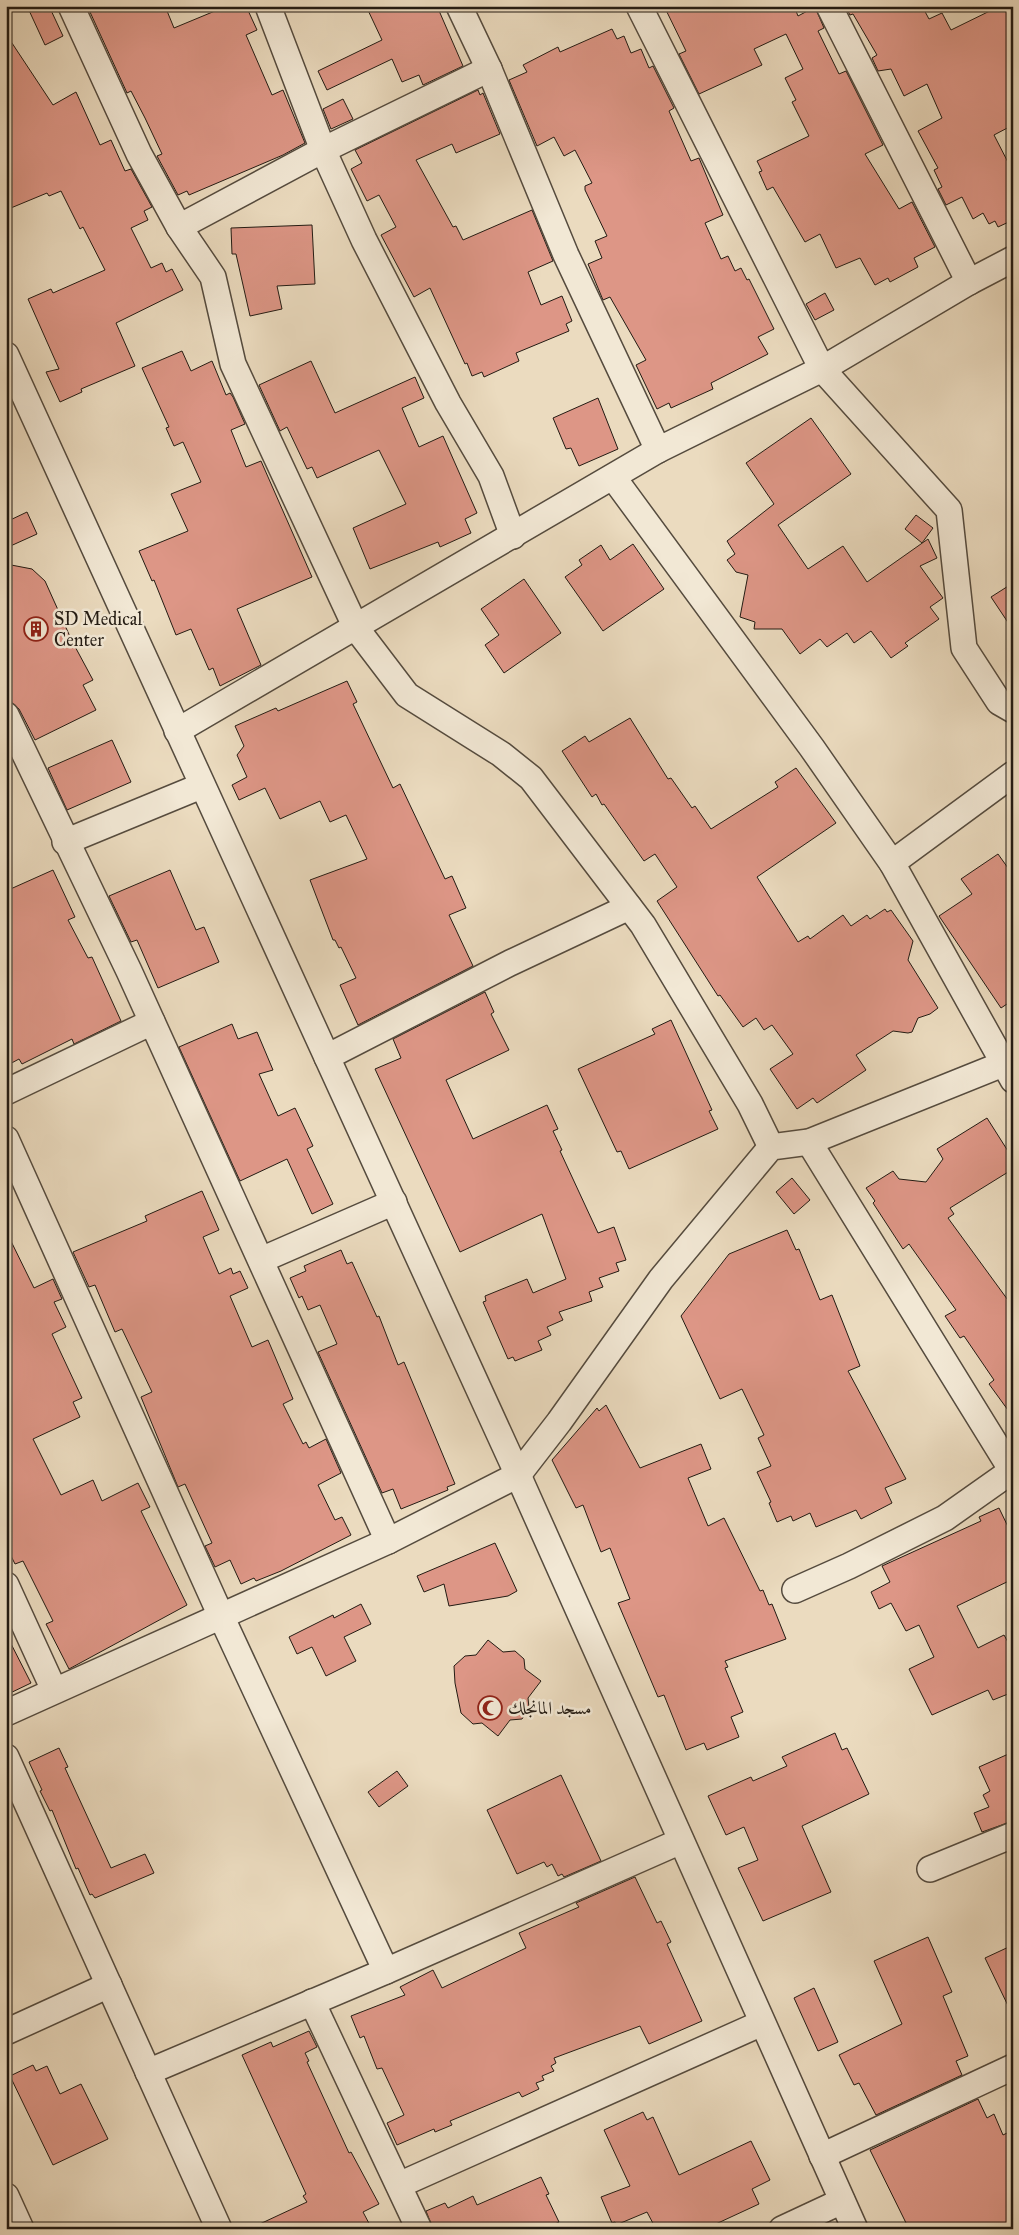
<svg xmlns="http://www.w3.org/2000/svg" width="1019" height="2235" font-family="'IM FELL Great Primer',Amiri,serif">
<style>
.building{fill:#dd9686;stroke:#231b13}
.lines{fill:none;stroke-linecap:round;stroke-linejoin:round}
.minor-casing{stroke:#554b3e;stroke-width:28}
.minor{stroke:#f2e8d5;stroke-width:25}
.labels{text-anchor:middle;stroke-width:5;stroke-linejoin:round;paint-order:stroke}
.poi-label{font-size:18px;fill:#231b13;stroke:#f2e8d5;text-anchor:start}
</style>
<rect width="100%" height="100%" fill="#ebdbbf"/>
<filter id="stains"><feTurbulence type="fractalNoise" baseFrequency=".004" numOctaves="4"/><feColorMatrix values="0 0 0 0 .2 0 0 0 0 .09 0 0 0 0 .02 0 0 0 .5 -.17"/></filter>
<radialGradient id="worn" r=".72"><stop offset=".6" stop-color="#630" stop-opacity="0"/><stop offset="1" stop-color="#630" stop-opacity=".3"/></radialGradient>
<g class="building">
<polygon points="27,6 49,6 63,36 45,45"/>
<polygon points="103,6 165,6 174,28 227,6 246,6 257,30 246,35 272,95 283,90 305,143 283,155 189,195 187,191 178,195 157,156 162,154 145,118 131,91 127,93 90,12"/>
<polygon points="366,6 437,6 463,66 423,85 419,75 402,82 392,59 327,90 318,71 382,40"/>
<polygon points="664,6 794,6 798,16 815,7 824,28 818,31 839,74 846,71 883,145 865,154 899,209 912,202 935,247 914,258 918,267 890,282 888,278 875,285 860,258 836,268 820,234 805,242 773,187 767,190 759,172 762,171 757,161 809,136 792,102 796,100 785,78 803,69 786,34 754,49 762,65 699,94 679,54 686,51"/>
<polygon points="845,6 922,6 929,19 942,13 951,30 1000,6 1013,6 1013,125 994,135 1013,172 1013,220 998,227 995,221 989,224 983,213 973,219 962,197 946,205 938,189 942,187 934,170 938,168 918,131 942,118 927,84 904,96 891,69 878,71 872,58 877,55 853,14 850,15"/>
<polygon points="612,29 617,39 624,36 631,53 641,49 649,68 653,66 674,108 669,111 691,161 699,158 723,215 705,223 721,259 728,256 735,271 741,268 747,280 749,279 774,329 758,337 768,354 711,383 713,389 671,408 669,403 657,409 636,365 646,360 610,297 603,300 588,264 602,258 595,241 607,236 585,190 585,186 592,183 575,150 564,156 554,137 537,146 509,80 527,72 523,65 558,47 560,52"/>
<polygon points="6,34 53,105 76,92 100,145 111,140 125,171 131,169 152,207 144,211 148,220 131,228 151,268 162,263 166,272 172,269 183,290 116,323 135,366 81,389 82,392 60,402 46,372 59,369 28,299 51,289 53,293 105,270 83,227 80,229 61,191 49,196 47,193 6,210"/>
<polygon points="478,90 480,95 483,93 500,134 456,153 452,144 416,160 453,227 456,226 463,240 532,210 553,261 528,272 541,305 562,296 572,321 566,324 569,331 516,353 519,361 484,377 482,372 472,376 467,363 465,364 430,288 414,297 381,235 396,227 379,195 367,201 351,169 362,163 355,150"/>
<polygon points="343,99 353,119 331,129 323,109"/>
<polygon points="312,225 315,284 277,286 282,309 250,316 236,254 232,254 231,228"/>
<polygon points="825,293 834,310 815,320 806,304"/>
<polygon points="182,351 191,371 212,361 226,395 230,393 233,397 245,424 231,430 246,467 261,461 312,577 237,609 261,665 220,686 213,668 209,670 191,629 176,635 154,580 152,581 139,551 188,531 171,494 201,482 183,442 174,446 166,428 169,427 142,368"/>
<polygon points="311,361 335,413 415,377 424,398 402,408 419,447 443,436 477,513 465,519 471,533 440,547 438,542 370,569 353,528 406,504 379,450 317,478 312,467 307,469 287,427 280,431 259,385"/>
<polygon points="598,398 618,449 579,466 571,448 566,449 553,418"/>
<polygon points="811,418 851,474 778,525 808,569 843,546 867,582 928,539 937,558 920,566 943,598 930,607 939,619 905,643 908,646 891,658 871,631 854,643 847,633 827,647 820,639 800,654 782,629 754,629 755,622 740,617 748,575 736,572 727,560 735,554 727,541 774,504 746,463"/>
<polygon points="27,512 37,534 6,548 6,522"/>
<polygon points="916,515 933,528 922,543 905,529"/>
<polygon points="633,544 664,589 603,631 565,577 582,565 579,560 601,545 610,560"/>
<polygon points="6,564 32,569 45,581 72,641 93,680 83,685 96,710 35,740 19,709 11,702 6,692"/>
<polygon points="524,579 561,633 504,673 485,645 499,635 481,609"/>
<polygon points="1013,583 1013,630 991,597"/>
<polygon points="347,681 357,702 353,704 393,788 400,784 445,879 452,876 466,908 449,915 473,966 358,1025 340,985 356,978 341,947 339,948 335,940 333,940 310,880 367,859 346,815 330,822 320,801 280,819 265,788 239,800 232,785 247,777 237,755 244,746 235,726 276,708 278,711"/>
<polygon points="630,718 668,779 671,778 692,808 695,806 711,829 778,787 775,782 796,768 836,823 757,877 798,942 808,936 810,939 843,915 851,926 867,915 870,919 885,909 887,912 891,910 913,941 908,960 938,1008 930,1014 918,1018 912,1032 908,1033 893,1031 856,1055 866,1070 817,1103 813,1098 797,1109 770,1069 793,1054 772,1025 764,1030 756,1018 743,1027 720,995 718,996 657,901 677,887 655,854 644,861 604,804 602,805 596,794 592,797 562,751 585,736 589,742"/>
<polygon points="112,740 131,782 67,810 48,768"/>
<polygon points="998,854 1013,875 1013,1000 1001,1008 939,916 972,894 961,879"/>
<polygon points="53,870 75,917 68,920 88,958 92,957 121,1021 74,1044 72,1039 22,1064 19,1059 6,1066 6,891"/>
<polygon points="170,870 196,930 204,927 219,962 158,988 137,940 131,942 109,896"/>
<polygon points="485,992 494,1012 491,1014 509,1050 446,1080 473,1139 547,1105 558,1129 553,1131 562,1150 560,1151 598,1233 614,1227 626,1260 616,1263 619,1271 599,1278 603,1287 589,1292 592,1301 559,1312 563,1320 547,1327 551,1335 538,1341 542,1350 515,1361 513,1357 508,1359 483,1302 486,1301 485,1296 527,1279 533,1293 566,1279 542,1214 460,1252 375,1069 401,1058 393,1039"/>
<polygon points="671,1020 712,1110 709,1111 718,1129 629,1169 621,1151 617,1152 578,1069 655,1034 652,1029"/>
<polygon points="232,1024 238,1039 257,1032 273,1070 259,1074 278,1116 295,1108 313,1146 307,1149 333,1204 312,1214 287,1159 240,1181 179,1047"/>
<polygon points="987,1118 1013,1159 1013,1169 950,1208 954,1214 948,1218 1013,1307 1013,1417 989,1384 994,1380 964,1336 960,1338 945,1316 956,1310 909,1244 903,1249 873,1203 875,1201 866,1188 893,1171 899,1179 926,1182 943,1159 937,1149"/>
<polygon points="792,1178 810,1200 794,1214 776,1192"/>
<polygon points="202,1191 219,1230 203,1237 219,1274 231,1268 233,1274 240,1271 248,1288 230,1296 252,1347 268,1340 293,1399 283,1404 303,1444 306,1442 309,1448 326,1439 341,1473 318,1485 335,1520 342,1517 351,1535 281,1571 256,1581 254,1578 241,1584 230,1560 215,1567 205,1546 212,1543 185,1484 178,1487 141,1397 152,1392 122,1329 115,1332 95,1285 89,1287 73,1252 147,1221 145,1216"/>
<polygon points="787,1230 796,1250 799,1249 820,1300 832,1295 860,1366 848,1371 906,1479 885,1488 892,1503 861,1519 856,1510 816,1527 810,1513 793,1521 791,1516 777,1522 769,1503 771,1502 757,1472 771,1466 758,1438 764,1435 742,1389 720,1399 681,1316 729,1254"/>
<polygon points="6,1231 34,1288 53,1279 62,1299 54,1302 66,1327 52,1334 82,1398 73,1402 80,1417 33,1439 61,1495 93,1480 102,1501 138,1483 150,1507 141,1511 187,1605 69,1669 46,1624 53,1621 23,1561 15,1564 6,1546"/>
<polygon points="341,1250 347,1264 352,1262 377,1317 379,1316 398,1365 404,1362 455,1484 447,1487 448,1490 401,1509 393,1489 382,1493 318,1352 337,1344 320,1305 308,1310 302,1296 299,1298 290,1278 306,1271 304,1266"/>
<polygon points="606,1405 640,1468 701,1444 711,1469 688,1478 708,1526 724,1518 760,1591 763,1590 769,1605 772,1604 786,1639 725,1661 728,1667 725,1668 743,1712 731,1717 739,1737 707,1750 704,1743 686,1750 664,1695 658,1697 618,1603 630,1599 610,1548 601,1552 583,1505 576,1508 552,1460 597,1408 599,1411"/>
<polygon points="999,1508 1013,1537 1013,1579 957,1606 978,1648 1004,1635 1013,1651 1013,1692 993,1700 988,1690 932,1715 909,1669 934,1657 919,1625 906,1631 891,1603 879,1609 871,1592 890,1582 882,1566 981,1521 979,1517"/>
<polygon points="495,1543 517,1591 508,1596 449,1606 444,1584 424,1592 417,1576"/>
<polygon points="361,1604 371,1624 344,1637 356,1661 326,1676 312,1647 297,1654 289,1637 333,1615 334,1618"/>
<polygon points="6,1634 31,1683 6,1695"/>
<polygon points="488,1640 503,1652 515,1651 524,1659 525,1669 541,1681 528,1698 529,1708 522,1719 510,1720 498,1736 482,1723 473,1724 461,1713 455,1683 454,1666 465,1656 476,1655"/>
<polygon points="835,1733 842,1750 847,1748 869,1794 802,1826 831,1892 763,1921 738,1868 758,1860 744,1827 726,1835 708,1796 751,1777 753,1781 787,1766 782,1757"/>
<polygon points="59,1748 68,1767 65,1768 111,1868 145,1854 154,1873 95,1898 92,1894 90,1895 78,1868 76,1869 52,1810 50,1811 40,1791 42,1790 29,1762"/>
<polygon points="1013,1752 1013,1821 982,1832 974,1813 989,1807 983,1795 990,1791 979,1767"/>
<polygon points="397,1771 408,1786 379,1807 368,1792"/>
<polygon points="561,1775 601,1861 564,1877 562,1874 558,1876 552,1864 547,1867 544,1862 517,1874 487,1810"/>
<polygon points="635,1877 657,1923 661,1921 671,1942 667,1944 702,2021 649,2044 640,2026 554,2058 556,2063 551,2066 554,2071 542,2076 544,2080 536,2083 539,2089 522,2097 519,2092 450,2121 452,2125 435,2132 434,2129 397,2145 387,2123 404,2115 382,2068 377,2069 364,2036 360,2038 351,2016 405,1995 400,1987 433,1970 442,1988 526,1948 519,1933 579,1907 576,1903"/>
<polygon points="928,1937 952,1992 943,1996 968,2056 956,2061 962,2075 876,2115 859,2083 854,2085 839,2055 902,2024 874,1961"/>
<polygon points="1013,1945 1013,2016 985,1958"/>
<polygon points="814,1988 838,2042 818,2051 794,1998"/>
<polygon points="309,2031 317,2047 305,2053 309,2061 307,2062 349,2153 351,2152 379,2204 363,2212 372,2229 249,2229 307,2202 303,2196 306,2194 242,2055 271,2042 273,2047"/>
<polygon points="33,2065 36,2071 47,2066 60,2094 81,2084 108,2139 53,2165 10,2076"/>
<polygon points="978,2099 987,2118 994,2114 1003,2135 1013,2130 1013,2229 909,2229 870,2150"/>
<polygon points="643,2112 647,2120 653,2117 679,2175 751,2141 770,2180 752,2189 759,2204 705,2229 656,2229 647,2212 616,2225 615,2222 612,2223 601,2197 630,2186 604,2130"/>
<polygon points="541,2177 549,2194 546,2195 559,2222 545,2229 433,2229 426,2211 445,2203 448,2208 473,2196 477,2205"/>
</g>
<g class="lines">
<g class="minor-casing">
<g id="minor">
<polyline points="71,6 139,154 179,227 213,277 233,364 356,628 407,695 501,754 531,778 643,925 750,1104 771,1147"/>
<polyline points="268,6 323,150 364,240 448,403 491,476 513,536"/>
<polyline points="459,6 489,69 566,255 658,450"/>
<polyline points="639,6 822,369 949,510 964,648 999,702 1013,710"/>
<polyline points="829,6 969,282"/>
<polyline points="179,227 323,150 489,69"/>
<polyline points="6,355 518,1475 855,2229"/>
<polyline points="613,477 812,748 892,863 1013,1080"/>
<polyline points="6,715 129,971 388,1541"/>
<polyline points="177,731 658,450 822,369 969,282 1013,259"/>
<polyline points="65,842 201,786"/>
<polyline points="892,863 1013,774"/>
<polyline points="327,1057 510,963 629,907"/>
<polyline points="6,1092 152,1022"/>
<polyline points="6,1139 221,1616 386,1971"/>
<polyline points="809,1142 1006,1461 1013,1478"/>
<polyline points="261,1260 394,1202"/>
<polyline points="6,1585 54,1690"/>
<polyline points="795,1590 849,1566 945,1518 1013,1470"/>
<polyline points="6,1713 388,1541 518,1475 559,1422 661,1279 771,1147 809,1142 1013,1060"/>
<polyline points="6,1757 219,2229"/>
<polyline points="930,1869 1013,1835"/>
<polyline points="312,2002 419,2229"/>
<polyline points="6,2032 109,1985"/>
<polyline points="148,2072 386,1971 681,1841"/>
<polyline points="822,2156 1013,2067"/>
<polyline points="399,2185 762,2023"/>
<polyline points="6,2196 21,2229"/>
<polyline points="782,2229 842,2201"/>
</g>
</g>
<use href="#minor" class="minor"/>
</g>
<defs>
<g id="building-ring" transform="scale(1.25)"><circle r="9.5" fill="#f2e8d5" stroke="#8f2418" stroke-width="1.5"/><path d="M-4-6H4V6H1V3H-1V6H-4ZM-2.5-4.3h1.7v1.8h-1.7ZM.8-4.3h1.7v1.8H.8ZM-2.5-1h1.7V.8h-1.7ZM.8-1h1.7V.8H.8Z" fill="#8f2418"/></g>
<g id="mosque-ring" transform="scale(1.25)"><circle r="9.5" fill="#f2e8d5" stroke="#8f2418" stroke-width="1.5"/><path d="M3.5-4.9A6 6 0 1 0 3.5 4.9A5 5 0 1 1 3.5-4.9Z" fill="#8f2418"/></g>
</defs>
<g fill-rule="evenodd">
<use href="#building-ring" x="36" y="629"/>
<use href="#mosque-ring" x="490" y="1708"/>
</g>
<g class="labels">
<g class="poi-label">
<text x="54" y="625">SD Medical<tspan x="54" dy="21">Center</tspan></text>
<text x="508" y="1714">مسجد المانجلك</text>
</g>
</g>
<rect width="1019" height="2235" fill="none" stroke="#ebdbbf" stroke-width="25"/>
<rect x="8" y="8" width="1004" height="2220" fill="none" stroke="#231b13" stroke-width="2.5"/>
<rect x="12" y="12" width="994" height="2210" fill="none" stroke="#231b13"/>
<rect width="100%" height="100%" filter="url(#stains)"/>
<rect width="100%" height="100%" fill="url(#worn)"/>
</svg>
